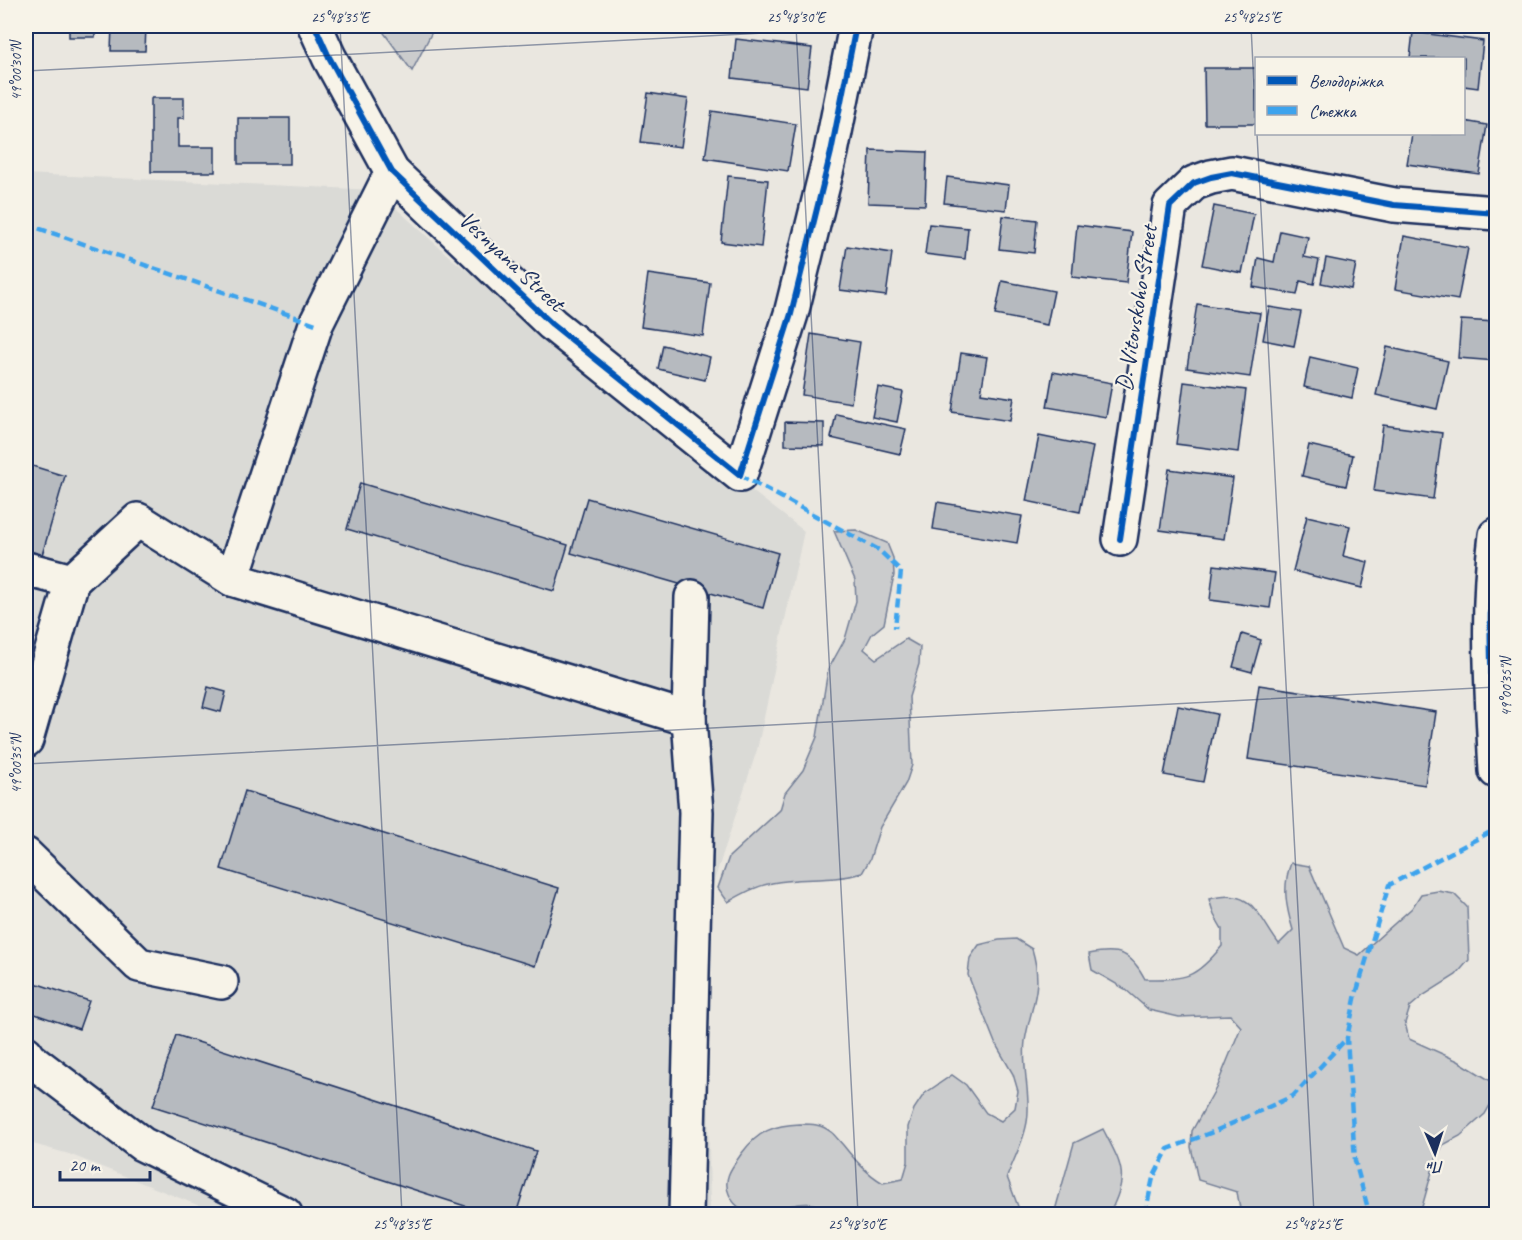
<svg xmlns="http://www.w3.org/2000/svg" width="1522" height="1240" font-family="Caveat,sans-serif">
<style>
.built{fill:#dadad6}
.green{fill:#cbcccd;stroke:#737e96;stroke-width:1.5}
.building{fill:#b6babf;stroke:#1b2f5e;stroke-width:1.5}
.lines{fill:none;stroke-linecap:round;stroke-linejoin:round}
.minor-casing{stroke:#1b2f5e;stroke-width:38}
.minor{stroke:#f7f3e8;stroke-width:33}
.quiet{stroke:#3da3ed;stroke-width:4.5;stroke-dasharray:9 4.5;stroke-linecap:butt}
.cycleway-casing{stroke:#f7f3e8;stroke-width:10}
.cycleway{stroke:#0057b8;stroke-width:6}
.ticks{fill:none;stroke:#1b2f5e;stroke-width:1.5;stroke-opacity:0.45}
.labels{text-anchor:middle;stroke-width:4.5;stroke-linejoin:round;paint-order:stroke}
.street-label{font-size:24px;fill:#1b2f5e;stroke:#f7f3e8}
.neatline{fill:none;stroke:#1b2f5e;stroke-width:2}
.ticks-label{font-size:15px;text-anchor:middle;fill:#1b2f5e}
</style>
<rect width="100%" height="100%" fill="#eae7e0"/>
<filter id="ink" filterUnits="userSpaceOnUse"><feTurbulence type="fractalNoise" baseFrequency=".0167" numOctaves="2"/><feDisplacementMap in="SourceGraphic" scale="12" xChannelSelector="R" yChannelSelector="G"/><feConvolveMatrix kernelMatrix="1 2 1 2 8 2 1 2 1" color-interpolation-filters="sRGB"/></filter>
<g filter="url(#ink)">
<polygon class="built" points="26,174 376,190 452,259 804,531 757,750 714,881 706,939 710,1214 220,1214 69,1154 26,1142"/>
<g class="green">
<polygon points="379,26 435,26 412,71"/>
<path d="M856 530 887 543 893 558 894 575 884 624 872 634 864 649 876 659 906 639 920 647 919 664 909 697 912 765 906 783 880 827 870 859 862 873C832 882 802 877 772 883 756 886 742 894 728 902L718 888 729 857 780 810 785 793 803 770 817 737 828 670 845 639 856 601 855 580 834 531Z"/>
<path d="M1291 863 1309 866 1344 948 1359 955 1412 908 1421 894 1438 891 1454 894 1467 907 1469 960 1456 975 1424 995 1410 1007 1405 1023 1409 1039 1458 1061 1491 1081 1494 1098 1485 1114 1460 1136 1443 1145 1435 1161 1420 1214H1235L1240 1208 1237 1192 1198 1180 1191 1147 1192 1131 1216 1088 1241 1027 1230 1015 1179 1017 1149 1010 1125 989 1092 970 1089 954C1119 948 1131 952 1145 979 1186 979 1194 980 1222 946V929L1214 915 1209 899C1253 887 1258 916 1279 944L1293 930C1286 907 1282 886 1291 863Z"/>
<path d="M1016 939 1032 949C1044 989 1031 1004 1025 1041 1022 1063 1029 1088 1028 1111 1028 1133 1015 1156 1007 1177L1019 1209 1026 1214H827C807 1182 747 1238 729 1194 722 1178 733 1166 742 1153 758 1131 774 1125 800 1124 812 1124 821 1124 831 1132 835 1135 839 1141 843 1145 855 1160 866 1173 883 1183L903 1179 908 1162V1127L914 1109 924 1094 952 1075 966 1085 986 1113 1001 1121 1015 1108 1018 1091 1013 1074 995 1043 968 975 970 958 979 945 999 940Z"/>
<path d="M1103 1129C1122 1166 1130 1175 1109 1214H1054L1074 1143Z"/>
</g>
<g class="building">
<rect x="69" y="26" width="26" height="11"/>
<polygon points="112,26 146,26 145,51 111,51"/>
<polygon points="1413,32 1483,41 1478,88 1464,86 1464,58 1410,58"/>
<polygon points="736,39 812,48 807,87 732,78"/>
<polygon points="1204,68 1256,68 1256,124 1205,124"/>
<polygon points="648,93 688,99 681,147 641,142"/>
<polygon points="151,98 184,98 184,118 178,118 178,147 215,147 215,172 151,172"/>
<polygon points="712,111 796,124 788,171 705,158"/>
<rect x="238" y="118" width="52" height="46"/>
<polygon points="1464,121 1487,125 1479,174 1407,164 1412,134 1464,134"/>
<polygon points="870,150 927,152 925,205 868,203"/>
<polygon points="728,176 768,180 761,247 721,242"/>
<polygon points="947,177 1009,185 1006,210 944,203"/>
<polygon points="1214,206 1254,214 1242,273 1202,265"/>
<polygon points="1003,216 1037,220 1034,253 999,249"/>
<polygon points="929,224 968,228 965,259 925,254"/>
<polygon points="1077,225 1132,232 1126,283 1072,277"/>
<polygon points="1280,231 1308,237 1304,257 1319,260 1314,284 1300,281 1297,295 1253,287 1258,258 1274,262"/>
<polygon points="1404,236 1468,248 1458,300 1395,289"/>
<polygon points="847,246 892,253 886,296 840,290"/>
<polygon points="1326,258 1356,264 1351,289 1321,283"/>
<polygon points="648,274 710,283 703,336 641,327"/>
<polygon points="1002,281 1054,291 1047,325 995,315"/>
<polygon points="1197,304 1260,313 1250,377 1187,368"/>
<polygon points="1269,307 1301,312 1294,346 1263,340"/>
<polygon points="1461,320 1496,322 1496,361 1458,358"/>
<polygon points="811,334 860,342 851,403 802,395"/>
<polygon points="663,345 710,357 705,380 658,369"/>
<polygon points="1387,347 1448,361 1437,409 1376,395"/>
<polygon points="961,353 987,357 981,393 1014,398 1010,421 952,412"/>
<polygon points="1310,357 1358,368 1352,398 1304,387"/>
<polygon points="1053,372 1112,383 1106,417 1047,407"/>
<polygon points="1184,382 1246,390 1238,452 1176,444"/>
<polygon points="878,387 903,392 897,422 872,417"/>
<polygon points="836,414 906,429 900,454 831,438"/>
<polygon points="785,422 824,423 824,446 785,445"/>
<polygon points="1383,425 1442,433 1433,499 1374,491"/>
<polygon points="1039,436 1093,447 1080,512 1026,501"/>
<polygon points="1309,445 1353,455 1346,486 1302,476"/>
<polygon points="26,464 65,476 42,555 26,550"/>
<polygon points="1169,469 1233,478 1224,539 1160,530"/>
<polygon points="360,483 568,545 554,591 347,529"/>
<polygon points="587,498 778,553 763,608 571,553"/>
<polygon points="937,502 1022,516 1017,543 933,529"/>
<polygon points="1307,516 1350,526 1343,556 1368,562 1362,588 1293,571"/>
<polygon points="1214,565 1275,573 1270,608 1210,600"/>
<polygon points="1242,634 1261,640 1252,672 1233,667"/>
<polygon points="1259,685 1436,712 1425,785 1248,759"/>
<polygon points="208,687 226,692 221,712 203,707"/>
<polygon points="1178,706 1217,714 1203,782 1164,775"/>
<polygon points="245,791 559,888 535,966 221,869"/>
<polygon points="26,980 89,1001 79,1029 26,1011"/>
<polygon points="176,1035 536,1151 516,1214 490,1214 153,1106"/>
</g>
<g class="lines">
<g class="minor-casing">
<g id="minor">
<polyline points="315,26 329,57 392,172 552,324 740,475 791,314 831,152 856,26"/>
<polyline points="392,172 316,324 232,579 689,719"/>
<path d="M1496 535C1486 613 1492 693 1496 771"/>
<polyline points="1120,539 1170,206 1194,183 1211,177 1232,173 1394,205 1496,213"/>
<polyline points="26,569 72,581"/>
<polyline points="26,740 72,581 138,520 232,579"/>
<polyline points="26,855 139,965 221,982"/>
<polyline points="26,1053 30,1059 142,1144 285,1214"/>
<polyline points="686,1214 696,812 689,719 692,597"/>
</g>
</g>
<use href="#minor" class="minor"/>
<g class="quiet">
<polyline points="26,224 316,324"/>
<polyline points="740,475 879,550 901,571 895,628"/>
<polyline points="1367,1205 1355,1161 1347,1038 1356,994 1389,885 1496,829"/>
<polyline points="1145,1214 1153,1178 1168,1149 1213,1132 1293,1096 1347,1038"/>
</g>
<g class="cycleway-casing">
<g id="cycleway">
<polyline points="315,26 329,57 392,172 552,324 740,475 791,314 831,152 856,26"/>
<path d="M1496 535C1486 613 1492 693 1496 771"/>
<polyline points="1120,539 1170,206 1194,183 1211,177 1232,173 1394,205 1496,213"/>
</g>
</g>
<use href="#cycleway" class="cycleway"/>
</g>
</g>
<path class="ticks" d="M340 26 402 1214M796 26 858 1214M1251 26 1256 126M26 71 899 26M1257 134 1314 1214M26 764 1496 687"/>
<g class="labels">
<g class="street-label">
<text transform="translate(512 261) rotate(43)" y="8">Vesnyana Street</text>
<text transform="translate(1136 308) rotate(-81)" y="8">D. Vitovskoho Street</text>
</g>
</g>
<rect width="1522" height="1240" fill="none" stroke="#f7f3e8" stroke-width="66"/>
<rect x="1255" y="57" width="210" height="78" fill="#f7f3e8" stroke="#9fa5b1" stroke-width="1.5"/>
<rect x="1267" y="76" width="30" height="9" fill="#0057b8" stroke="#9fa5b1" stroke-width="1.5"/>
<text x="1309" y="87" font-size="18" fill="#1b2f5e">Велодоріжка</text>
<rect x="1267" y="106" width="30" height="9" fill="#3da3ed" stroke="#9fa5b1" stroke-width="1.5"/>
<text x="1309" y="117" font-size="18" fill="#1b2f5e">Стежка</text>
<g transform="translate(1435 1153) rotate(177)" stroke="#f7f3e8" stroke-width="4.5" paint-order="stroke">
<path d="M0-4.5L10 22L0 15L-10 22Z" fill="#1b2f5e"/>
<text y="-9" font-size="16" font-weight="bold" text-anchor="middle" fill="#1b2f5e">Пн</text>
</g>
<path d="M60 1171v9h90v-9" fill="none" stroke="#1b2f5e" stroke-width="3"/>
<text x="69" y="1171" font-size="18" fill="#1b2f5e" stroke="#f7f3e8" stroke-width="4.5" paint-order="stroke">20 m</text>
<rect x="33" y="33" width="1456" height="1174" class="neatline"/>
<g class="ticks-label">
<text x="340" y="22">25°48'35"E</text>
<text x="796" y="22">25°48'30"E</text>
<text x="1252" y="22">25°48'25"E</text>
<text transform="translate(16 71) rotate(-90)" y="5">49°00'30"N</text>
<text transform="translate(1506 687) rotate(-90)" y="5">49°00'35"N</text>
<text transform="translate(16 764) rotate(-90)" y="5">49°00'35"N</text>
<text x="402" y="1229">25°48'35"E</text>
<text x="857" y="1229">25°48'30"E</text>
<text x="1313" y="1229">25°48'25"E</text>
</g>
</svg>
